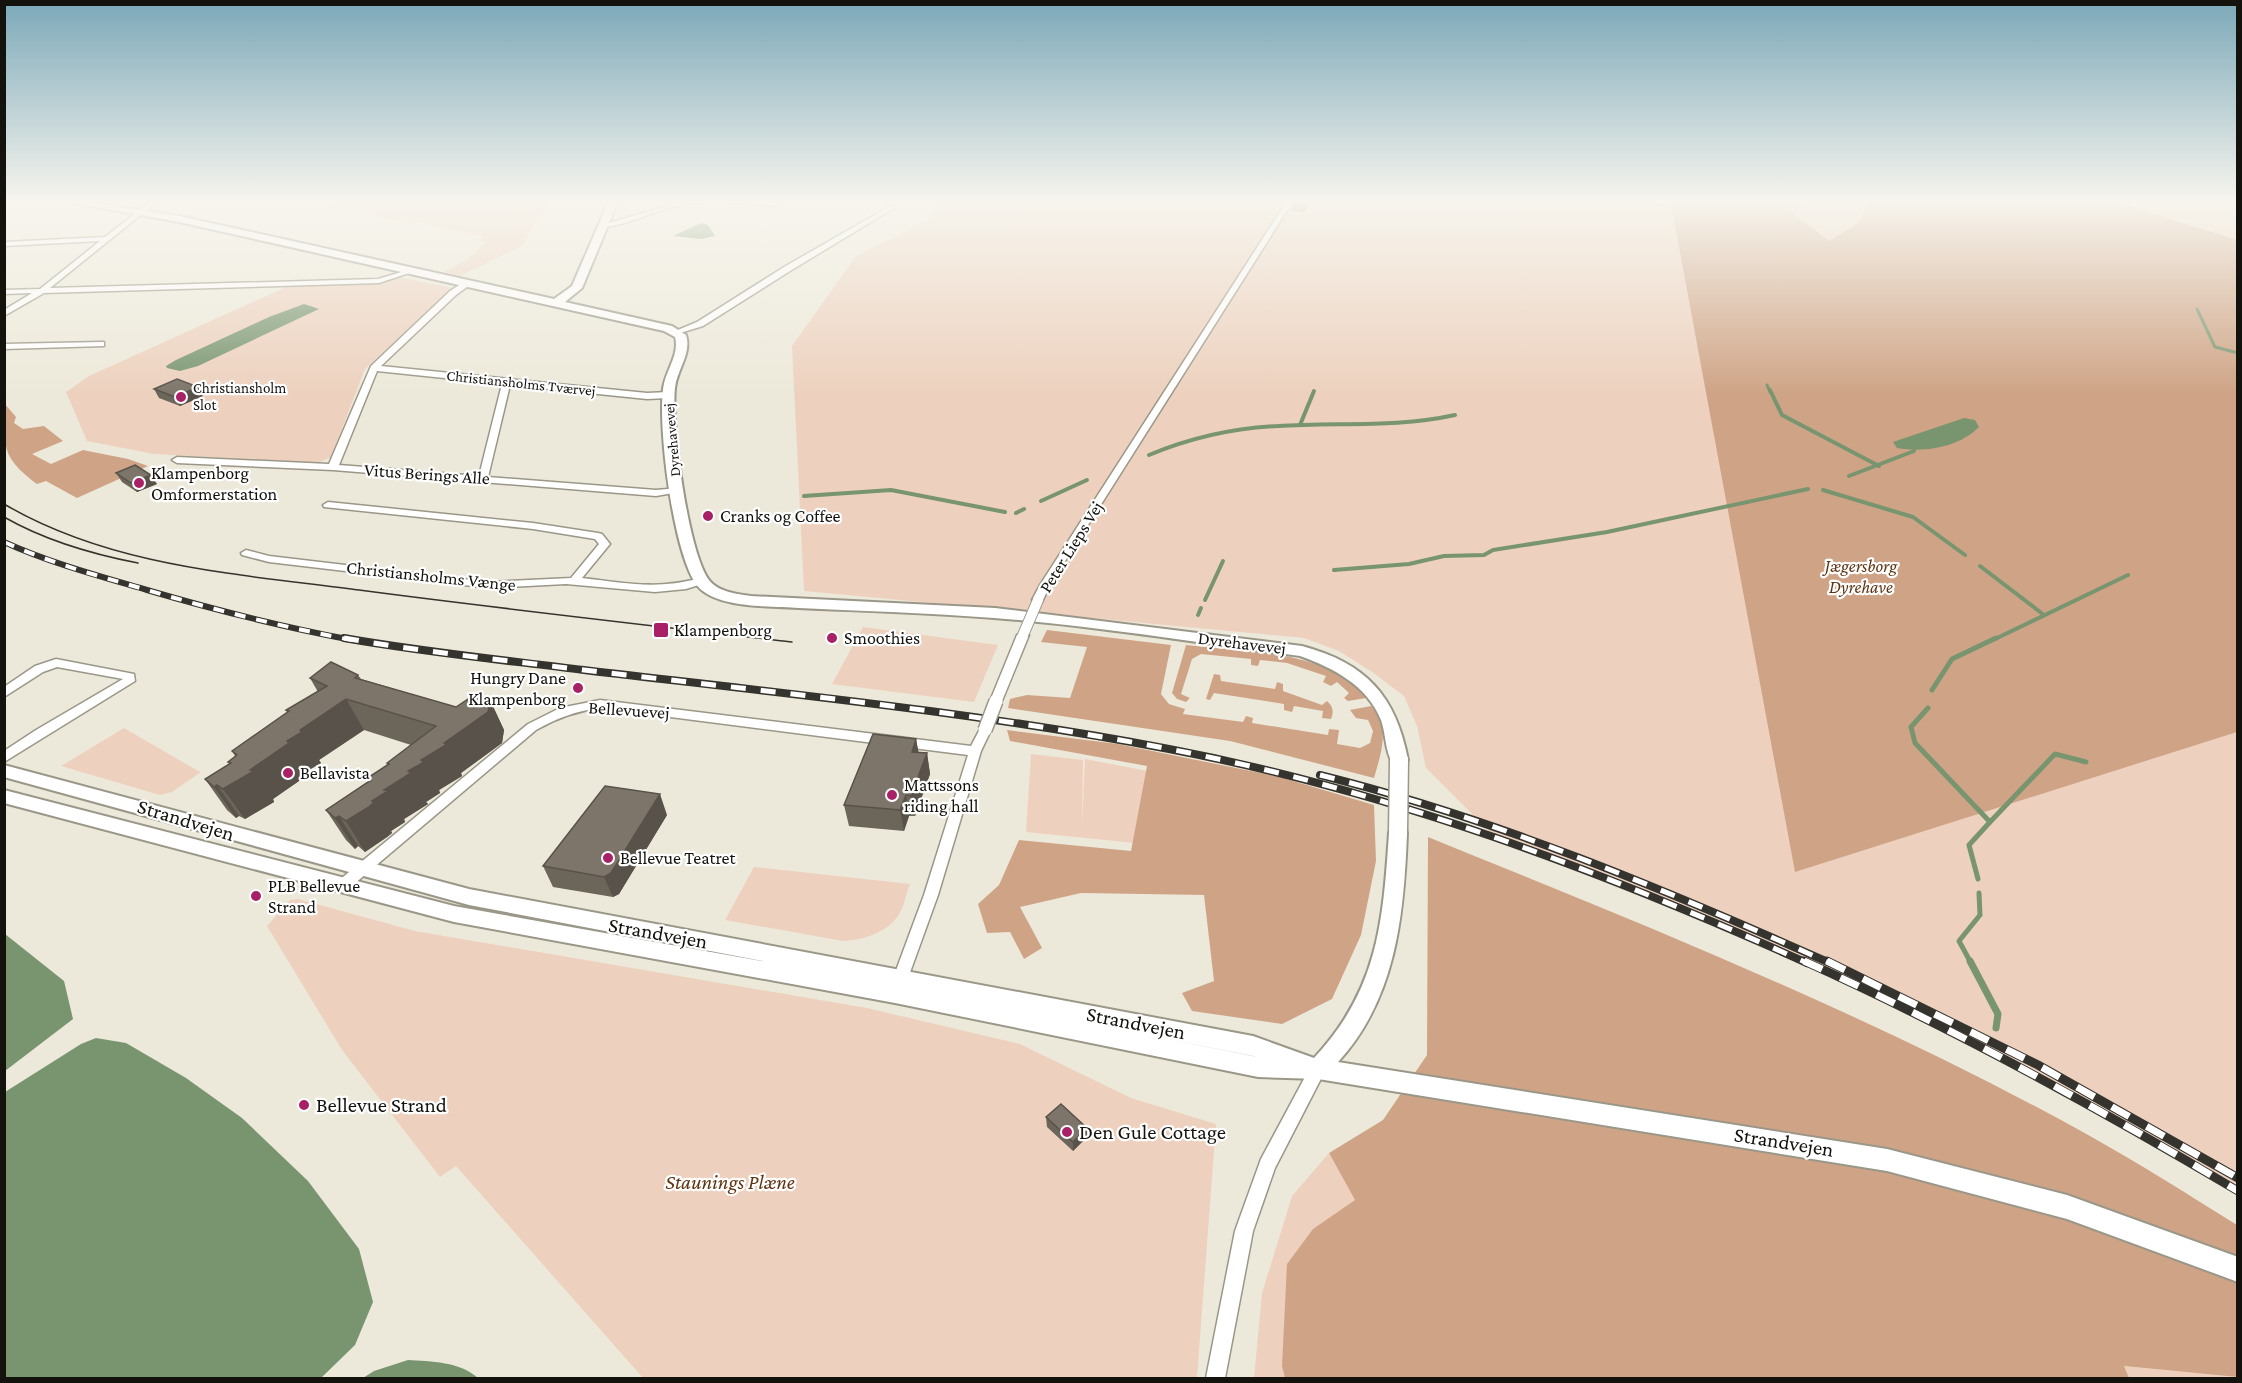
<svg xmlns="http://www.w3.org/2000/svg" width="2242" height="1383" font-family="'Crimson Pro',serif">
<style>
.green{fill:#edd1be}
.forest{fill:#cfa486}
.water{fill:#78956f}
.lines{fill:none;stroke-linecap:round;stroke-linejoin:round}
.stream-far3{stroke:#78956f;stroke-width:3}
.stream-far2{stroke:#78956f;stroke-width:4}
.stream-far1{stroke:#78956f;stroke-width:5}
.stream{stroke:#78956f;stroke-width:7}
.street-casing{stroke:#9a9788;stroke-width:3}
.secondary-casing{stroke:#9a9788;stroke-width:4}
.street{fill:#fff;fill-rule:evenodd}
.secondary{fill:#fff;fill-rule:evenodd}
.tram{stroke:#35332d;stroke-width:1.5}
.rail-far2-casing{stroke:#35332d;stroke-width:6}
.rail-far1-casing{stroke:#35332d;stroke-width:8}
.rail-casing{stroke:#35332d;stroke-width:9}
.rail-far2{stroke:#fff;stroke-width:4;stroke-dasharray:11;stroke-linecap:butt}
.rail-far1{stroke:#fff;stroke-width:5;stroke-dasharray:15;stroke-linecap:butt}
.rail{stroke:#fff;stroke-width:7;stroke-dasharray:20;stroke-linecap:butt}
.street-bridge-far1-casing{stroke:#9a9788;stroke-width:12;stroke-linecap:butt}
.street-bridge-casing{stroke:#9a9788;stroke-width:16;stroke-linecap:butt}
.secondary-bridge-casing{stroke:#9a9788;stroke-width:21;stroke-linecap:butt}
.street-bridge-far1{stroke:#fff;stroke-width:10}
.street-bridge{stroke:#fff;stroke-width:13}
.secondary-bridge{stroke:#fff;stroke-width:18}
.wall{fill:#6c655a}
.shaded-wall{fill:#58524a}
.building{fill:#7d7569;stroke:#58524a;stroke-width:1.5}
.poi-dot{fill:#a82066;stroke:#fff;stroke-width:2}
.labels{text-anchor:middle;stroke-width:4.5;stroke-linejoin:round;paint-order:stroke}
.far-street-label{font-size:15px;fill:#13120d;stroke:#fff}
.far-poi-label{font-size:15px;fill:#13120d;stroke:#fff;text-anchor:start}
.poi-label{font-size:18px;fill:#13120d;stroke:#fff;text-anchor:start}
.street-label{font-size:18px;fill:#13120d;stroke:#fff}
.park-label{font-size:18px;font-style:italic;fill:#5e3412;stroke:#fff}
.near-street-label{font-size:21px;fill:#13120d;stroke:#fff}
.near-poi-label{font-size:21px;fill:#13120d;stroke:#fff;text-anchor:start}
.near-park-label{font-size:21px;font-style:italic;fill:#5e3412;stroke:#fff}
</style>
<rect width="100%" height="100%" fill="#ede9da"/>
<g class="green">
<polygon points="307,201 549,201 522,246 460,276 443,272 468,259 486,242 479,240 484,237 418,222 412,224"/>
<polygon points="942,201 2237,201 2237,1191 2047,1082 1908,1009 1781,949 1495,837 1426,768 1417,726 1404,696 1372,672 1339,651 1304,638 804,591 792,346 856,256 927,221"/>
<polygon points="399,277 453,288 365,369 331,457 318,463 154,454 87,441 66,392 89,376 286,287 385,282"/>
<polygon points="863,627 998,645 974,702 832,684"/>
<polygon points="124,728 200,772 201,772 172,792 160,795 61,766"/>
<polygon points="1031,754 1083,760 1082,828 1085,759 1148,771 1135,843 1026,832"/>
<path d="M754 867 910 884C906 893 904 908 898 916 886 933 863 940 843 941L725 920Z"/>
<polygon points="298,899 415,931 867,1008 1020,1044 1131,1098 1216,1124 1197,1378 643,1378 456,1166 440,1177 342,1050 267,926 290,900"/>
<polygon points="1329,1153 1355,1200 1426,1378 1254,1378 1262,1293 1292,1196"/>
<polygon points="2123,1366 2237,1377 2237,1378 2129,1378"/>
</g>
<g class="forest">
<polygon points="1639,201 1836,201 1787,209 1829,241 1858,223 1871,201 2114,201 2237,240 2237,732 1795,872 1672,209"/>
<path d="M4 403 16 417 14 423 23 429 44 426 63 441 32 454 51 464 83 450 128 459 148 466 77 498 46 481 37 484C0 456 5 447 4 403Z"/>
<path d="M1047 630 1171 645 1161 694 1169 704 1185 709 1183 714 1243 722 1246 716 1253 718 1252 723 1328 735 1329 729 1339 730 1337 744 1360 748 1370 743 1373 731 1368 720 1356 718 1350 710 1371 706C1391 728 1381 753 1374 778L1230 741 1008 708 1010 699 1027 695 1070 698 1087 647 1041 642Z"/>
<path d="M1186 645C1243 652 1329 649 1366 698L1348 701 1344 698 1349 693 1337 682 1331 686 1323 682 1326 676 1287 663 1260 660 1258 666 1251 665V659L1201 654 1192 659 1181 694 1190 698 1186 702 1177 699 1172 693Z"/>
<path d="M1214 674 1220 675 1221 681 1275 689 1277 682 1283 684V691L1322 705 1327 701C1333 706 1334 712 1331 719L1322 718 1323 711 1294 706 1292 712 1284 710V704L1214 693 1210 700 1206 699Z"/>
<polygon points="1007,730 1118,744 1280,777 1374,805 1376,861 1361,935 1332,999 1282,1024 1192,1011 1182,993 1214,981 1204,895 1081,893 1020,907 1042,948 1024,959 1010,932 987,933 978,904 999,885 1019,840 1131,851 1147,766 1010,741"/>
<path d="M1428 837C1652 928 1878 1018 2090 1136 2140 1164 2189 1195 2237 1225V1377L2124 1366 2129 1378H1285L1282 1366 1287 1264 1313 1229 1355 1200 1329 1153 1383 1120 1427 1055Z"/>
</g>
<g class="water">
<polygon points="701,223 708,225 715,236 701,239 673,236"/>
<polygon points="304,304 319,309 198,366 180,371 167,368 166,366 176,360 269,317"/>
<path d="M1964 418 1975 420 1979 427C1959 447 1925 453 1897 448L1893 442Z"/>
<polygon points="5,934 64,981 73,1019 5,1071"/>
<polygon points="96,1038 126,1043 186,1078 242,1118 308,1181 359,1249 373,1302 355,1345 321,1378 5,1378 5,1092 81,1044"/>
<path d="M408 1360C430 1361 461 1362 478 1378H363L374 1371Z"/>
</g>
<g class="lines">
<g class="stream-far3">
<polyline points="2197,309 2215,347 2238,353"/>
<polyline points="1767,385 1770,392"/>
</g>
<g class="stream-far2">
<polyline points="1770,390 1782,415 1879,466"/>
<polyline points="1300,425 1314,391"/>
<path d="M1149 455C1190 438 1233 428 1278 426 1337 422 1396 428 1455 415"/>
<polyline points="1849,476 1914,451"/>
<polyline points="1823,490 1913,517 1965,555"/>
<polyline points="804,496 891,490 1005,512"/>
<polyline points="1041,501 1087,480"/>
<polyline points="1016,513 1024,509"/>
<polyline points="1980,566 2044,615"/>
<polyline points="1334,570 1409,564 1444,556 1484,555 1493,550 1607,532 1808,489"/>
<polyline points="1205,600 1223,561"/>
<polyline points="1198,615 1201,608"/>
<polyline points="1993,640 2128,575"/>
</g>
<g class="stream-far1">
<polyline points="1932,690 1952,659 1996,638"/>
<polyline points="1928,708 1911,727 1915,743 1990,822 1969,845 1978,879"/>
<polyline points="1990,822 2055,754 2086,762"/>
<polyline points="1971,963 1959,941 1980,915 1979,893"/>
</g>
<polyline class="stream" points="1970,961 1998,1014 1996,1028"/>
<g class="street-casing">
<g id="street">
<polygon points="151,201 158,201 50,288 378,279 408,270 412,272 379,283 44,293 4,316 4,310 32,293 4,294 4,290 40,289 100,241 4,246 4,242 105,237"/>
<path d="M685 201H757L778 204 775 206C744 204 712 199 681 205 655 210 632 224 605 227L602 225Z"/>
<polygon points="1287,201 1293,201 1050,585 1042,602 1034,602 1032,600 1040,585"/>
<polygon points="892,205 894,206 894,208 790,271 703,326 677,334 673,332 697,322 784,267"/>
<path d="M464 282 471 284 456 295 381 366 647 393 668 392 672 395 668 398 647 399 510 385 488 477 656 490 679 488V492L656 496 333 470 177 463 172 460 177 457 329 464 371 366 450 291ZM377 371 502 384 479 476 339 465Z"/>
<polygon points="101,342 104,342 104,346 4,349 4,344"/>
<path d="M328 502 533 523 598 533 602 534 610 544 582 578C628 583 655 590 701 578L706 581 705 583 686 589 655 592 566 584 489 588 269 562 242 555 241 553 246 550 269 556 489 582 571 578 599 544 595 539 533 529 324 507 323 505Z"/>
<polygon points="1023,631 1029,635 1002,701 996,705 992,704 990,701 1017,635"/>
<polygon points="56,659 134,674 135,681 4,762 4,751 36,730 123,679 57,667 43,672 4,697 4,687 35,666"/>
<path d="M600 700 971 746 981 727H989L991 730 981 751 938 895 904 989 899 990 894 989 891 984 924 895 968 755 600 708C576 711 557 718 536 730L347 890 342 892 337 890 335 886 337 882 528 724 560 708Z"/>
<polygon points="1318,1062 1324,1064 1326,1069 1275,1168 1253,1231 1225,1378 1206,1378 1235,1231 1261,1159 1312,1064"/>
</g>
</g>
<g class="secondary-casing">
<g id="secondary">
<path d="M64 201H83L179 216 554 299 572 286 609 201H618L582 288 565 302 672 326 686 335C692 354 677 369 675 388 671 423 688 553 709 580 718 592 737 594 751 596L995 608 1302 646C1366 663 1396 696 1408 760L1405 764H1393C1385 752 1386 734 1381 720 1367 685 1333 668 1300 656 1198 643 1096 626 994 618 929 613 864 611 799 608 772 606 713 609 696 584 673 550 658 430 663 389 665 371 680 355 675 337L664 331 179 222Z"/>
<path d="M4 765 469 889 1253 1036 1314 1058C1378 990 1383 922 1389 833L1391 828H1405L1407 833C1404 915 1396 999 1338 1062L1887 1149 2067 1195 2238 1257V1282L2067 1219 1887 1171 1318 1079 1258 1077 895 1003 454 922 4 803V790L454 906 773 963 469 905 4 777ZM1157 1037 1253 1056 1257 1057Z"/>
</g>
</g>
<use href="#street" class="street"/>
<use href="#secondary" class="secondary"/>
<g class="tram">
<path d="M4 504C111 567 238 574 359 590 503 609 648 625 792 642"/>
<path d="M4 517C46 541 91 554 138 563"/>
</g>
<g class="rail-far2-casing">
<path id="rail-far2" d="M4 542C50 563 99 576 147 590 215 610 283 627 352 640"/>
</g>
<g class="rail-far1-casing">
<g id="rail-far1">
<path d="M344 638C423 652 504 660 584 670 779 693 976 712 1169 749 1390 791 1603 871 1807 963"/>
<path d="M1320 775C1497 819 1664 889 1830 963"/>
</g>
</g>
<g class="rail-casing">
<g id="rail">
<path d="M1804 961C1953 1028 2097 1107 2238 1191"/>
<polyline points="1827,961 2038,1065 2238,1178"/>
</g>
</g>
<use href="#rail-far2" class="rail-far2"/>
<use href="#rail-far1" class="rail-far1"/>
<use href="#rail" class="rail"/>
<g class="street-bridge-far1-casing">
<polyline id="street-bridge-far1" points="1023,635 1038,600"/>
</g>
<g class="street-bridge-casing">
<polyline id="street-bridge" points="985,730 996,701"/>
</g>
<g class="secondary-bridge-casing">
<polyline id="secondary-bridge" points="1398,833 1399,760"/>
</g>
<use href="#street-bridge-far1" class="street-bridge-far1"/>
<use href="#street-bridge" class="street-bridge"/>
<use href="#secondary-bridge" class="secondary-bridge"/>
</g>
<g class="wall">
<polygon points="1294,201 1310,201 1304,212 1292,211 1292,203"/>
<polygon points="198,387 203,396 180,406 159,398 154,389"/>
<polygon points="116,473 157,484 137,492 122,482"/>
<polygon points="358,675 361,679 456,707 490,700 504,730 502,743 461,773 462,776 439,790 440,793 426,802 428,804 404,819 405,822 391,831 392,833 387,837 365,852 358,846 355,849 346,840 326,810 370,780 388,765 387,763 411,745 364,730 319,760 321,763 307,771 309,774 273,799 274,802 245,819 239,816 236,818 227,810 205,779 229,764 228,762 235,756 232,751 287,713 286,710 318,692 310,678"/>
<polygon points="916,739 918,752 927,753 930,774 915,816 909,816 904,831 849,826 844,805"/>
<polygon points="667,815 619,894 613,897 553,887 543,866"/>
<polygon points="1046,1117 1087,1137 1073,1151 1047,1127"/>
</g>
<g class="shaded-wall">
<polygon points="1307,201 1310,201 1310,202 1304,212 1305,204"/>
<polygon points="198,387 203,396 180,406 175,397"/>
<polygon points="151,475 157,484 137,492 131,483"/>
<polygon points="346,699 364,730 319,760 321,763 307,771 309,774 273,799 274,802 245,819 223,789 250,770 287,741 300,730"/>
<polygon points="490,700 504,730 502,743 461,773 462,776 439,790 440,793 426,802 428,804 404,819 405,822 391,831 392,833 387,837 365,852 346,821 372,801 384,790 408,771 421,760 444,743"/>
<polygon points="916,739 920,759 912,752"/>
<polygon points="927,753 930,774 915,816 911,796"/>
<polygon points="217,785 239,816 236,818 214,787"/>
<polygon points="660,794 667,815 619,894 613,897 604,877"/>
<polygon points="906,795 909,816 904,831 900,810"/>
<polygon points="339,816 358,846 355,849 335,818"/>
<polygon points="1087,1128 1087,1137 1073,1151 1073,1142"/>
</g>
<g class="building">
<polygon points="1294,201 1307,201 1305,204 1292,203"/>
<polygon points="177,379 198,387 175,397 154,389"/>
<polygon points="135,465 151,475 131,483 116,473"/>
<polygon points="331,662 358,675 355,678 456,707 474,695 490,700 488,712 444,743 446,745 421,760 424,762 408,771 411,773 384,790 388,791 372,801 374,802 369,807 346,821 339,816 335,818 326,810 371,780 369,777 389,764 387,763 436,726 346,699 300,730 302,732 287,741 289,743 250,770 254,771 223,789 217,785 214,787 205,779 231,763 228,762 237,755 232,751 289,711 286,710 327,686 310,678"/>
<polygon points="873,734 916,739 912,752 927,753 911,796 906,795 900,810 844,805"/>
<polygon points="605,786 660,794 611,873 604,877 543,866"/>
<polygon points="1061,1104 1087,1128 1073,1142 1046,1117"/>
</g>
<linearGradient id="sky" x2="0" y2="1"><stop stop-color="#7ba8b8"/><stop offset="0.51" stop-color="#f7f5ee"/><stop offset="1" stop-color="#f7f5ee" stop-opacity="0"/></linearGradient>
<rect width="2242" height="394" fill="url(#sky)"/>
<g class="poi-dot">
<circle cx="181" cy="397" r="6"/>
<circle cx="139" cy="483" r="6"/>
<circle cx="708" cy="516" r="6"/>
<rect x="653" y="622" width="16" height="16" rx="3"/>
<circle cx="832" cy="638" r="6"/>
<circle cx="578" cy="688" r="6"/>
<circle cx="288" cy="773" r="6"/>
<circle cx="892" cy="795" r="6"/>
<circle cx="608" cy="858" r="6"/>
<circle cx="256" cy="896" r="6"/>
<circle cx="304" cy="1105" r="6"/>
<circle cx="1067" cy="1132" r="6"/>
</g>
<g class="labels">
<g class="far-street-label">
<text transform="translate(521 383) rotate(6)" y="5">Christiansholms Tværvej</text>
<text transform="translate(672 440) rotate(-95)" y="5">Dyrehavevej</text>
</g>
<g class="far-poi-label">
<text x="193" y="393">Christiansholm<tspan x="193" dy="17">Slot</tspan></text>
</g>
<g class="poi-label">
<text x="151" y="479">Klampenborg<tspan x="151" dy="21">Omformerstation</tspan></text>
<text x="720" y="522">Cranks og Coffee</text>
<text x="674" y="636">Klampenborg</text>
<text x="844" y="644">Smoothies</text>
<text x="566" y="684" text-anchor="end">Hungry Dane<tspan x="566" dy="21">Klampenborg</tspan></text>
<text x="300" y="779">Bellavista</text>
<text x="904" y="791">Mattssons<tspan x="904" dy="21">riding hall</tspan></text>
<text x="620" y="864">Bellevue Teatret</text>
<text x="268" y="892">PLB Bellevue<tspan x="268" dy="21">Strand</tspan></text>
</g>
<g class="street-label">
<text transform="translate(427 474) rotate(4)" y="6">Vitus Berings Alle</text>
<text transform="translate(1071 547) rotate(-58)" y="6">Peter Lieps Vej</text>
<text transform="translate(431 576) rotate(6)" y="6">Christiansholms Vænge</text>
<text transform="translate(1242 643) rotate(7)" y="6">Dyrehavevej</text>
<text transform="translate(629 710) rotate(4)" y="6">Bellevuevej</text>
</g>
<g class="park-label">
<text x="1861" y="572">Jægersborg<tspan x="1861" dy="21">Dyrehave</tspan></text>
</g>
<g class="near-street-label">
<text transform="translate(186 820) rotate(17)" y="7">Strandvejen</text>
<text transform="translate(658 933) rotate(10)" y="7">Strandvejen</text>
<text transform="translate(1136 1023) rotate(11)" y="7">Strandvejen</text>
<text transform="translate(1784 1142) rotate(9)" y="7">Strandvejen</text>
</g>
<g class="near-poi-label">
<text x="316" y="1112">Bellevue Strand</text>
<text x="1079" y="1139">Den Gule Cottage</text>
</g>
<g class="near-park-label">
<text x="730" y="1189">Staunings Plæne</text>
</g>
</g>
<rect width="2242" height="1383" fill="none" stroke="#13120d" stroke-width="12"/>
</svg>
